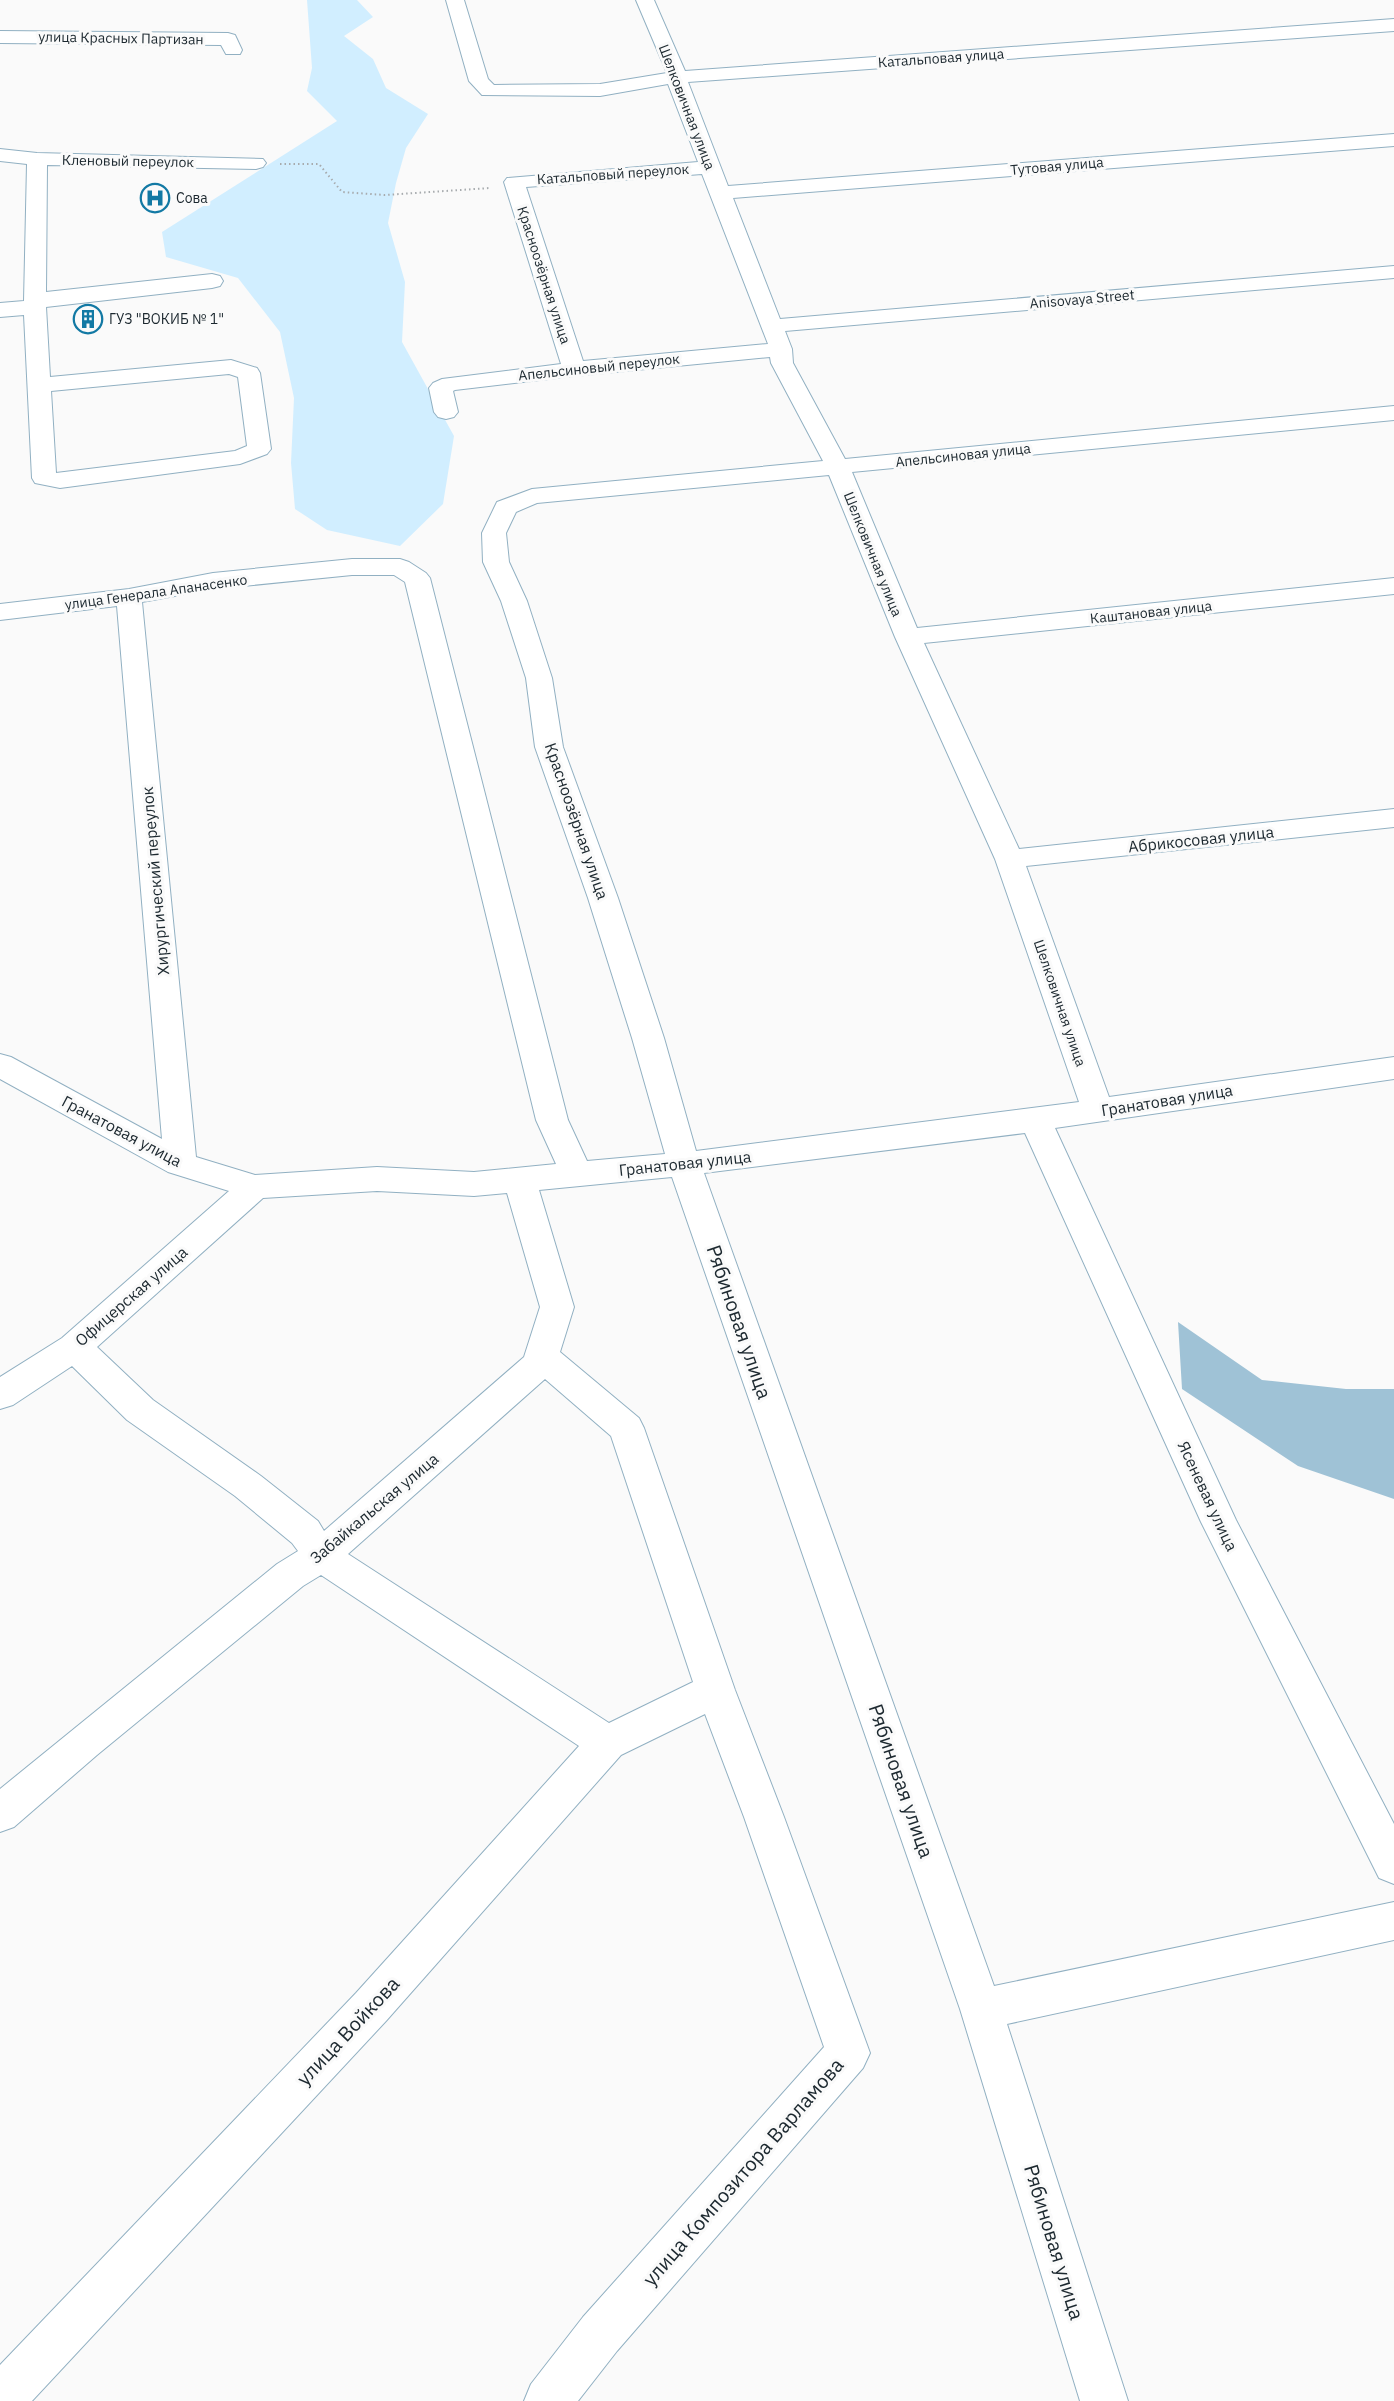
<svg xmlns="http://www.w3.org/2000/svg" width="1394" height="2401" font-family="'IBM Plex Sans',sans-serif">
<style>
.green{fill:#d1eeff}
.forest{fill:#9fc2d6}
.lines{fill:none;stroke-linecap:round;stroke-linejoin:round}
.minor-casing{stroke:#91b0c2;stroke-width:2}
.path{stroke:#a7abae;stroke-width:2;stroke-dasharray:1.5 3;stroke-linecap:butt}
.minor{fill:#fff;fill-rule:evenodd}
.labels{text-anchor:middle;stroke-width:6;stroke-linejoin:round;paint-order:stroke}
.far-street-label{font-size:14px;fill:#1c282f;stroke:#fafafa}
.far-poi-label{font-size:14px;fill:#1c282f;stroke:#fafafa;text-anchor:start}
.street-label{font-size:16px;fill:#1c282f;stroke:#fafafa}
.near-street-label{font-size:20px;fill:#1c282f;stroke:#fafafa}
</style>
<rect width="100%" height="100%" fill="#fafafa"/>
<polygon class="green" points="307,0 357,0 373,17 344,36 373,59 386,88 428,114 406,148 396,183 388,223 405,282 402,342 454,436 443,504 400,546 327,530 295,509 291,463 294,398 280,332 238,278 166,257 162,232 337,121 307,91 312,68"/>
<polygon class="forest" points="1178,1322 1262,1380 1346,1389 1394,1389 1394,1499 1298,1466 1182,1389"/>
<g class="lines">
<g class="minor-casing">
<g id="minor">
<path d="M446 0H464L488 79 494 85 600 84 667 73 636 0H654L685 71 1394 19V31L688 82 728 186 1394 134V146L733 198 780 319 1394 266V278L785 331 792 349 793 363 845 459 1394 406V420L852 472 917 628 1394 578V594L924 643 1019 849 1394 809V827L1026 866 1109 1097 1394 1057V1079L1055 1128 1236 1520 1394 1824V1884L1379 1878 1201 1522 1025 1133 704 1173 994 1986 1394 1902V1940L1007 2024 1128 2401H1080L960 2009 672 1177 539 1190 574 1307 560 1352 639 1418 644 1428 735 1690 784 1817 870 2053 863 2068 617 2351 578 2401H524L531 2384 583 2317 824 2047 744 1817 705 1714 621 1755 386 2021 32 2401H0V2365L356 1993 579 1746 321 1575 303 1586 97 1755 14 1827 0 1832V1789L277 1564 298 1551 292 1543 235 1496 127 1420 72 1366 13 1405 0 1409V1377L62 1338 229 1191 168 1172 0 1079V1054L11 1057 162 1139 117 606 0 620V604L129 589 213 573 352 559H400L409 562 426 573 430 578 568 1120 587 1161 665 1154 632 1038 588 898 535 747 526 678 501 601 483 562 482 533 497 502 532 489 823 461 771 363 770 357 574 376 455 390 453 391 458 412 454 417 446 419 438 417 434 412 429 388 433 383 442 379 561 364 504 182 507 178 698 162 668 84 600 96 482 95 469 81ZM702 174 768 344 583 361 526 187ZM829 475 895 637 995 859 1079 1102 696 1151 664 1038 618 898 563 747 552 678 527 601 509 562 506 533 516 512 537 503ZM352 575H394L405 582 536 1120 556 1164 474 1172 377 1167 255 1175 196 1157 142 602 213 589ZM377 1191 474 1196 507 1193 540 1307 524 1357 324 1531 318 1521 261 1476 153 1400 97 1347 263 1198ZM545 1379 611 1436 693 1682 609 1723 348 1554Z"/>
<polygon points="0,31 228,33 235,35 242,50 240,54 226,54 221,45 0,43"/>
<path d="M0 149 37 153 263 159 266 163 263 167 256 169 47 165 46 292 212 274 220 276 223 281 220 286 212 288 46 307 50 377 231 360 257 368 260 373 271 449 267 454 240 464 60 488 35 483 32 478 24 315 0 317V303L24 301 27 164 0 161ZM229 374 238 377 247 446 235 451 56 473 51 391Z"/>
</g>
</g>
<polyline class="path" points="280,164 319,164 342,192 385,195 490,188"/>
<use href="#minor" class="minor"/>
</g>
<defs>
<g id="hospital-ring" transform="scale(1.5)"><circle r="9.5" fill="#fafafa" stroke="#1279a4" stroke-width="1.5"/><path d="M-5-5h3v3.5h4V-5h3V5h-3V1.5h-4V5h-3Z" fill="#1279a4"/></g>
<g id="building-ring" transform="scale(1.5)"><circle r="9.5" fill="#fafafa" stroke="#1279a4" stroke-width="1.5"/><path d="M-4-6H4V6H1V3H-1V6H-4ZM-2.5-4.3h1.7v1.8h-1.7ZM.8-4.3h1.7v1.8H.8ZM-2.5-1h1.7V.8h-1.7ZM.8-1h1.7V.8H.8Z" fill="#1279a4"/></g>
</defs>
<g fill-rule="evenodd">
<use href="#hospital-ring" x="155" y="198"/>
<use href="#building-ring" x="88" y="319"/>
</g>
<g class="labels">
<g class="far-street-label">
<text transform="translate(121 38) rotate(1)" y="5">улица Красных Партизан</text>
<text transform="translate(941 58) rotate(-4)" y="5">Катальповая улица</text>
<text transform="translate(687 107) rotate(69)" y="5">Шелковичная улица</text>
<text transform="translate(128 161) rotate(1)" y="5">Кленовый переулок</text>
<text transform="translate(1057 166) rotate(-5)" y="5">Тутовая улица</text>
<text transform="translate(613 174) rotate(-4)" y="5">Катальповый переулок</text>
<text transform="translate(544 275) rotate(72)" y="5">Красноозёрная улица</text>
<text transform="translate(1082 299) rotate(-5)" y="5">Anisovaya Street</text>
<text transform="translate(599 367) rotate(-6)" y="5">Апельсиновый переулок</text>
<text transform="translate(963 455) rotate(-6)" y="5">Апельсиновая улица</text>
<text transform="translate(873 554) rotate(68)" y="5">Шелковичная улица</text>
<text transform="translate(156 592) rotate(-8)" y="5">улица Генерала Апанасенко</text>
<text transform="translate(1151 612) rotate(-6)" y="5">Каштановая улица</text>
<text transform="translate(1060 1003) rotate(71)" y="5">Шелковичная улица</text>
</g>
<g class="far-poi-label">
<text x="176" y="203">Сова</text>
<text x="109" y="324">ГУЗ "ВОКИБ № 1"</text>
</g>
<g class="street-label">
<text transform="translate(577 821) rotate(71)" y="6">Красноозёрная улица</text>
<text transform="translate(1201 839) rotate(-6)" y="6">Абрикосовая улица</text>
<text transform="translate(155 881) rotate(-95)" y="6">Хирургический переулок</text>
<text transform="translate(1167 1100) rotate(-9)" y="6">Гранатовая улица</text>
<text transform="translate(122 1131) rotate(28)" y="6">Гранатовая улица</text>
<text transform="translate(685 1163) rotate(-6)" y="6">Гранатовая улица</text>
<text transform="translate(131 1296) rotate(-41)" y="6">Офицерская улица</text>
<text transform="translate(1208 1496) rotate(65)" y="6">Ясеневая улица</text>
<text transform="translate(374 1508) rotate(-40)" y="6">Забайкальская улица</text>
</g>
<g class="near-street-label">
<text transform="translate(739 1322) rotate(71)" y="7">Рябиновая улица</text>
<text transform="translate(901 1781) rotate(71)" y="7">Рябиновая улица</text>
<text transform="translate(348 2031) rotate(-47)" y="7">улица Войкова</text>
<text transform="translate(743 2172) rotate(-49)" y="7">улица Композитора Варламова</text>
<text transform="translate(1054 2242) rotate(73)" y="7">Рябиновая улица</text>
</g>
</g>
</svg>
